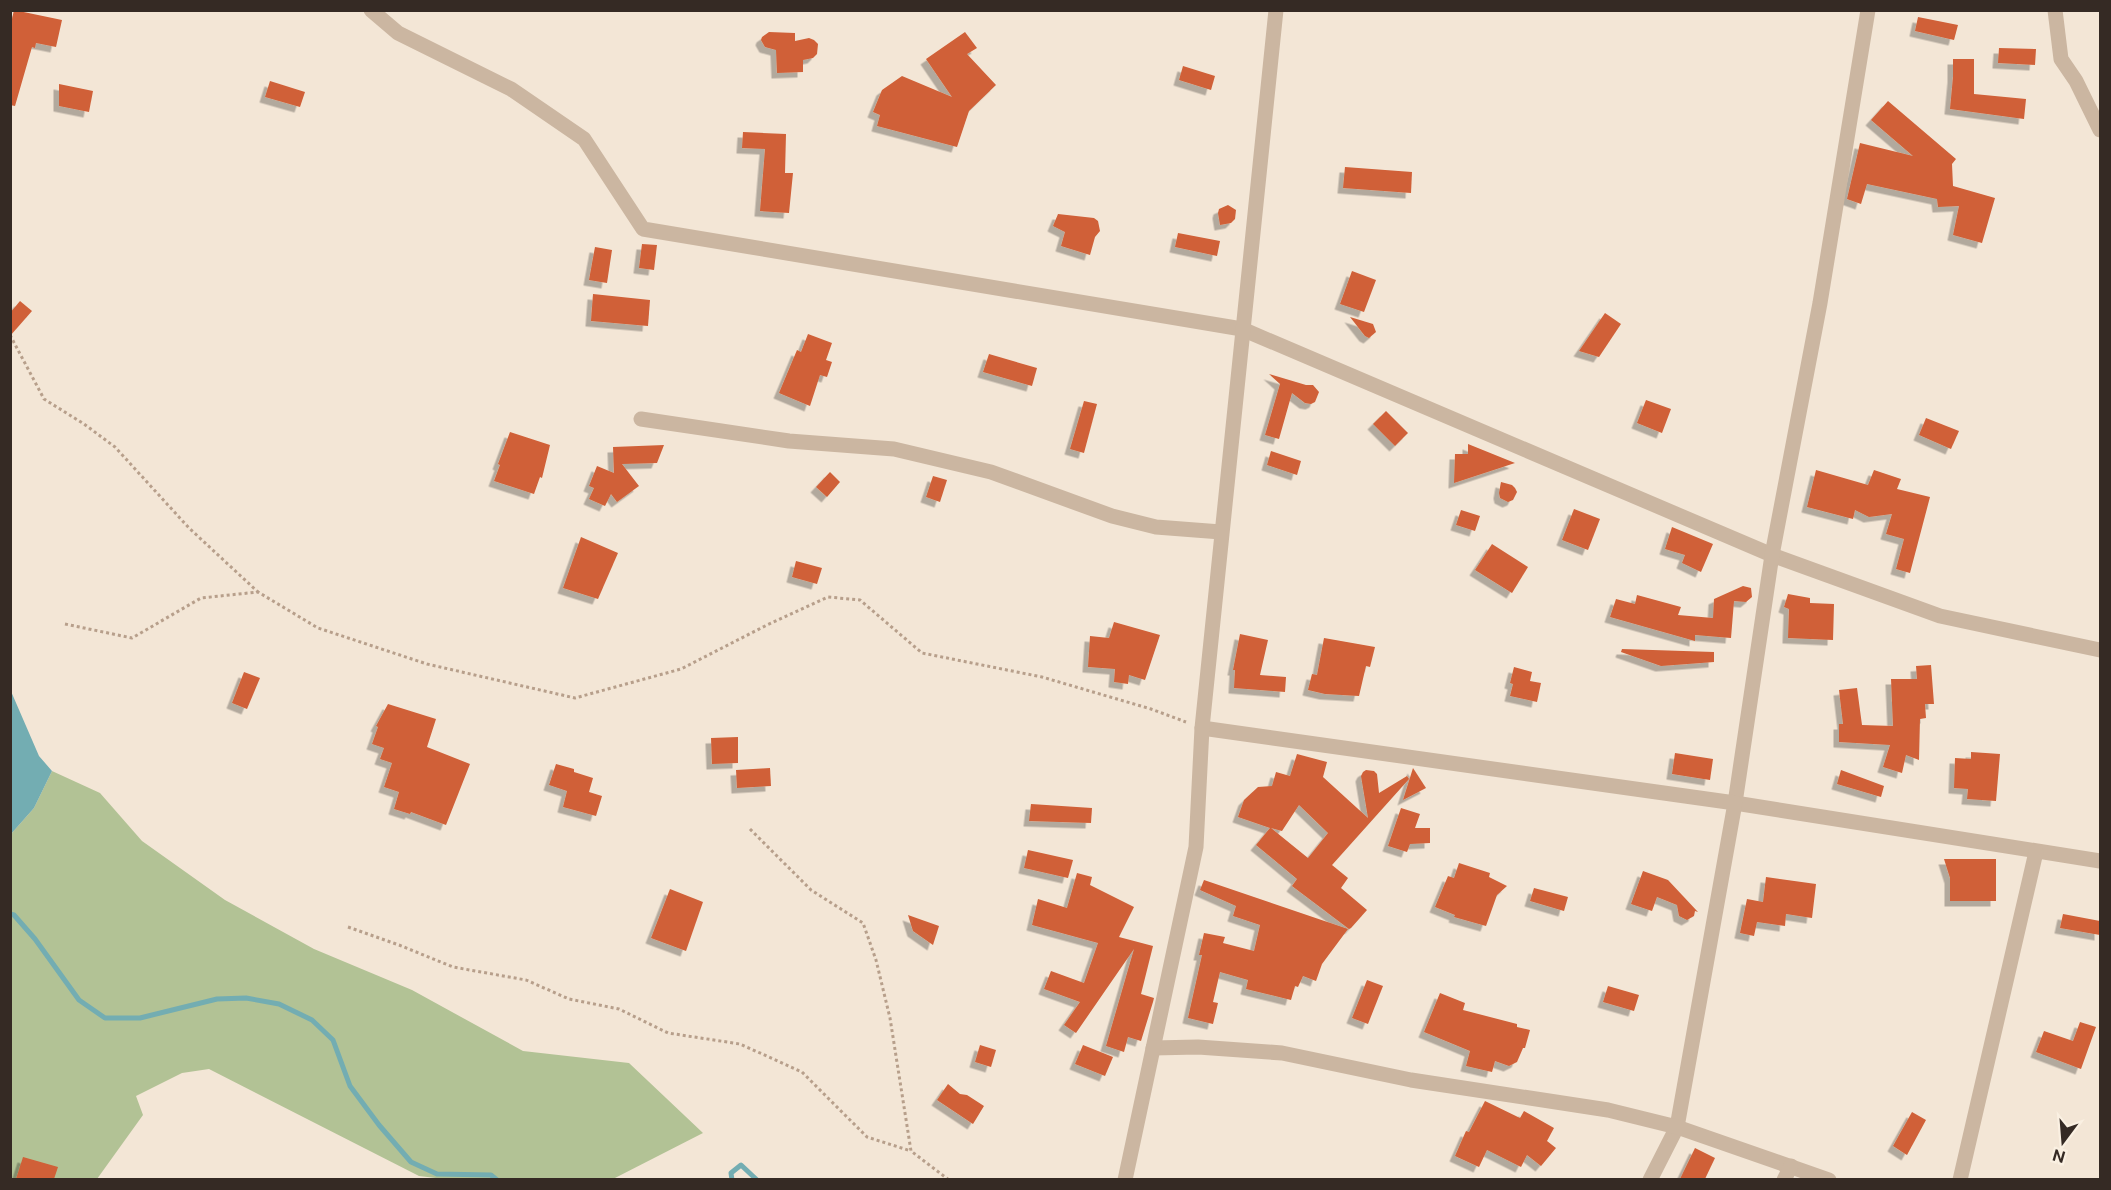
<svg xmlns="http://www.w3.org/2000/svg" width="2111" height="1190" font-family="'Public Sans',sans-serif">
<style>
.green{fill:#b2c295}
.water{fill:#73adb2}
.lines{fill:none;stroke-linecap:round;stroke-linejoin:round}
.stream{stroke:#73adb2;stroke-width:5}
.building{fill:#d06037;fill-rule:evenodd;filter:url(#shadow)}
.path{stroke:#b79f8b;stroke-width:3;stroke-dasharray:3 3;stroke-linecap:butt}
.minor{stroke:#cbb6a1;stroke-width:15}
</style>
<defs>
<filter id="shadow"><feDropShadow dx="-5.5" dy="5.5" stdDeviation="0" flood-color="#0004"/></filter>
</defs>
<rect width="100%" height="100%" fill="#f3e6d6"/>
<polygon class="green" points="52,771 100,793 142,841 225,900 314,949 412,990 523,1051 629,1063 703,1133 613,1179 444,1179 419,1176 209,1069 182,1073 136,1096 143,1115 97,1179 11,1180 11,834 34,808"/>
<polygon class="water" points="10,689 39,756 52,771 34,808 11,834"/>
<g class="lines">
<g class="stream">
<polyline points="10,914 14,915 35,939 79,1000 105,1018 140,1018 217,999 246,998 279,1004 312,1020 333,1040 350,1086 379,1125 411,1162 437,1174 491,1175 497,1180"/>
<polyline points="732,1180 731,1173 741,1165 757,1180"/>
</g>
</g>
<g class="building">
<polygon points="14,10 62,20 56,47 36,43 35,48 32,47 15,106 10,105 10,28"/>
<polygon points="1918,17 1958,25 1954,40 1915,31"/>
<polygon points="769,32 795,33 795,41 809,38 814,40 818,44 817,54 813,58 803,60 803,72 777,73 776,50 765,47 761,40 762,37"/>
<polygon points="965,32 977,48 967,54 996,85 969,111 957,147 877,126 880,115 873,112 882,90 902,76 952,97 926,59"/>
<polygon points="1999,48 2036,49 2035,65 1998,63"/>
<polygon points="1953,59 1974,59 1974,94 2026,99 2024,119 1950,109 1953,77"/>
<polygon points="1183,66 1215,76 1211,90 1179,80"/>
<polygon points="270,81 305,92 300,107 265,97"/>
<polygon points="59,84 93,91 89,112 59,106"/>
<polygon points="1888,101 1956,159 1952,164 1953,186 1995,198 1982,243 1953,235 1959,206 1938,207 1937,199 1867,184 1861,204 1847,199 1860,143 1913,156 1871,120"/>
<polygon points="743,132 786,134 785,173 793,173 789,213 760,211 765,149 742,148"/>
<polygon points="1345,167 1412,172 1411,193 1343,188"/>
<polygon points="1228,205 1236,210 1235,219 1231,223 1220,225 1218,213 1219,209"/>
<polygon points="1058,214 1094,218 1098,221 1100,231 1095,237 1090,255 1061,246 1065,232 1053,226"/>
<polygon points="1178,233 1220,241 1217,256 1175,247"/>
<polygon points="642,244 657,245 654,270 639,268"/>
<polygon points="595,247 612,250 607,283 589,280"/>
<polygon points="1352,271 1376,280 1364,312 1340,304"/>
<polygon points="593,294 650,300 648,326 591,321"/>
<polygon points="20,301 32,311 10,336 10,313"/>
<polygon points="1605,313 1621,324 1599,357 1579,351"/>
<polygon points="1350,317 1373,324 1376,332 1369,338 1365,336"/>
<polygon points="808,334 832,343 826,360 832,362 827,377 820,375 810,406 779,393 797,350 801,352"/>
<polygon points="989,354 1037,368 1032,386 983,372"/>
<polygon points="1269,374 1306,385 1313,385 1319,392 1315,402 1311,404 1305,403 1292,393 1279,439 1265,435 1280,384"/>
<polygon points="1646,400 1671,409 1662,433 1637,423"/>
<polygon points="1084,401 1097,404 1084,453 1070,449"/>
<polygon points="1386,411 1408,433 1395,446 1373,424"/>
<polygon points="1926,418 1959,431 1951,449 1919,435"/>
<polygon points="510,432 550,445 542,478 540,477 534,494 494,481 500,465 498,464"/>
<polygon points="1468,444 1515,463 1454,483 1455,454 1468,454"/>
<polygon points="664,445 657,463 622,464 639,486 617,502 611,494 605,506 589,499 594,488 589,486 597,466 614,473 613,447"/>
<polygon points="1271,451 1301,461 1297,475 1267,465"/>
<polygon points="1816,470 1868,485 1874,470 1901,479 1897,489 1930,497 1910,573 1896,569 1904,539 1886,534 1892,514 1869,517 1855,510 1853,519 1807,507"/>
<polygon points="830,472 840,482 827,497 816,487"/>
<polygon points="933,476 947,480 940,502 926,497"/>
<polygon points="1501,482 1512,485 1515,488 1517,492 1513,500 1508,502 1500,498 1499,493"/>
<polygon points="1574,509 1600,519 1588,550 1562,540"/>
<polygon points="1461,510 1480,516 1475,531 1456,525"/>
<polygon points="1672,527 1713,544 1701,572 1682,563 1685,555 1665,549"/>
<polygon points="581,537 618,553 598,599 563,588"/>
<polygon points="1492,544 1528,567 1512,593 1475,570"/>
<polygon points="796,561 822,568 817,584 792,577"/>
<polygon points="1743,586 1751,588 1752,597 1746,602 1734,601 1731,638 1695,635 1695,641 1610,617 1616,599 1635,604 1637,595 1681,607 1678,615 1713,618 1714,599"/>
<polygon points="1788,594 1810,598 1810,603 1834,604 1833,640 1788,638 1789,609 1784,607"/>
<polygon points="1114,622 1160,635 1145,680 1129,675 1128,684 1114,682 1115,669 1088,667 1090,636 1109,638"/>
<polygon points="1240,634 1268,640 1260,675 1286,677 1285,692 1234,688 1235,670 1233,670"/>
<polygon points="1324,638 1375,647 1370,667 1366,666 1359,696 1325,694 1308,690 1312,674 1317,675"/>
<polygon points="1622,649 1714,652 1714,662 1661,666 1621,652"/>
<polygon points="1931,665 1934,704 1925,704 1926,718 1920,719 1919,760 1906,755 1902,773 1883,767 1890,745 1839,742 1839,724 1843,724 1839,690 1857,688 1862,725 1893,726 1891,679 1917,679 1916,666"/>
<polygon points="1514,667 1532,672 1530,681 1541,683 1537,702 1510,696 1513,684 1510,683"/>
<polygon points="244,672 260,678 247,709 232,703"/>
<polygon points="388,704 436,719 427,747 470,764 446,825 411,812 410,814 394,809 399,792 384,787 392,763 380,759 384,748 372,744 378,727 376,726"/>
<polygon points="738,737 738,763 712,764 711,738"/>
<polygon points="1971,752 2000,754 1996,801 1967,799 1968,789 1954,788 1955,758 1971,759"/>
<polygon points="1675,753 1713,759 1710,780 1672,774"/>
<path d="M1297 754 1327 762 1323 777 1368 818 1361 776 1363 772 1366 770 1374 771 1377 774 1379 793 1407 776 1409 779 1332 865 1348 878 1341 888 1367 910 1351 928 1349 929 1292 886 1297 879 1256 845 1270 828 1238 817 1244 800 1258 787 1272 786 1276 772 1290 776ZM1299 805 1328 833 1308 858 1271 828 1282 831Z"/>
<polygon points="556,764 574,769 574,772 593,778 589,792 602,796 596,816 563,807 567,791 549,785"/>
<polygon points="770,768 771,786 737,788 736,770"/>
<polygon points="1413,768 1426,788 1403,800"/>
<polygon points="1841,770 1884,786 1881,797 1837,784"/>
<polygon points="1031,804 1092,808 1091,823 1029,821"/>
<polygon points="1401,808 1420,814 1415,828 1430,828 1430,843 1410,844 1407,852 1388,846"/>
<polygon points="1028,850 1073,860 1068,878 1024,868"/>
<polygon points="1944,859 1996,859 1996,901 1950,901 1950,878"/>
<polygon points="1459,863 1490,873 1489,877 1507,886 1497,895 1486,926 1454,917 1455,915 1435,907 1448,876 1454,878"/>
<polygon points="1643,871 1668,880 1698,912 1695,911 1694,916 1687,920 1679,916 1677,905 1657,897 1652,911 1631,904"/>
<polygon points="1077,873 1092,877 1090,885 1134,907 1119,937 1153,946 1141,994 1154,998 1153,1002 1141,1041 1128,1037 1124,1052 1106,1046 1134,949 1076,1033 1064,1025 1080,1002 1044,989 1051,971 1084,983 1098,943 1032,925 1038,899 1067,908"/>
<polygon points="1766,877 1816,884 1812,918 1786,914 1785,926 1757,922 1754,936 1740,933 1747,899 1763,902"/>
<polygon points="1204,880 1348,929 1322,964 1316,981 1303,976 1298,987 1295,986 1291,1000 1246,989 1248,980 1220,972 1213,1002 1218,1003 1213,1024 1188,1018 1202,955 1199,955 1204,933 1225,937 1223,943 1254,951 1260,925 1233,916 1236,906 1200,890"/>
<polygon points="1534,888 1568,897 1564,911 1530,901"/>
<polygon points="670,889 703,902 686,951 651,938"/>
<polygon points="2063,914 2100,921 2100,935 2060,928"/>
<polygon points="908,915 939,926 933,945 913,931"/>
<polygon points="1367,980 1383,986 1368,1024 1352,1018"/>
<polygon points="1608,986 1639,995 1634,1011 1603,1002"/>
<polygon points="1440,993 1465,1003 1463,1010 1517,1024 1517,1027 1530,1030 1525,1048 1523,1048 1517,1062 1509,1066 1495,1061 1492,1072 1466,1066 1470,1051 1424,1032"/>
<polygon points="2080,1022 2096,1027 2081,1069 2036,1052 2044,1031 2073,1041"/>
<polygon points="980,1045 996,1050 991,1067 975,1062"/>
<polygon points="1083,1045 1113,1057 1105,1076 1075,1064"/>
<polygon points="948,1084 960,1094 967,1095 984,1106 973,1124 937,1100"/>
<polygon points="1485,1101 1520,1118 1524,1111 1554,1128 1547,1141 1556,1148 1541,1166 1527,1155 1521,1167 1487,1150 1479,1167 1455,1156 1466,1131 1469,1132"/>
<polygon points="1912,1112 1926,1120 1907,1155 1893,1146"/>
<polygon points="1695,1148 1715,1158 1705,1179 1680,1179"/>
<polygon points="23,1157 58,1167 54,1179 16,1179"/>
</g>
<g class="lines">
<g class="path">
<polyline points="10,335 44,399 84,424 115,447 189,528 258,592"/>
<polyline points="65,624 132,638 201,598 258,592 318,628 427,664 575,698 681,669 767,625 828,597 860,600 922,653 1042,677 1151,709 1186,722"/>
<polyline points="750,829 811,890 863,923 876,960 890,1018 911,1151 949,1180"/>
<polyline points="348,927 399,945 453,967 526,980 569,999 619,1009 668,1033 740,1044 802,1072 867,1137 911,1151"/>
</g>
<g class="minor">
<polyline points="371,10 398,33 511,89 584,139 643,229 1242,329 1772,555 1940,616 2100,650"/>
<polyline points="1868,10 1820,303 1772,555 1735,803 2100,861"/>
<polyline points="2055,10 2061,59 2076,81 2100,130"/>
<polyline points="641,419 789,441 894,449 991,472 1112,516 1156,527 1221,532"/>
<polyline points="1202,728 1735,803 1677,1127 1650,1180"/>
<polyline points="1153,1048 1198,1047 1282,1053 1411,1080 1608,1110 1677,1127 1829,1180"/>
<polyline points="1125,1180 1196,847 1202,728 1276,10"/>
<polyline points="1784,1180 1791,1166"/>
<polyline points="1960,1180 2036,852"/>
</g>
</g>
<rect width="2111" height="1190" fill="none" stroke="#352a24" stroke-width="24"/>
<g transform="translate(2063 1142) rotate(196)" stroke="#faf0e2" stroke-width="4.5" paint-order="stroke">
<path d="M0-4.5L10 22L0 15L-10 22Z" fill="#352a24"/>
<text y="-9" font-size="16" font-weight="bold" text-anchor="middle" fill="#352a24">N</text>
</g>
</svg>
